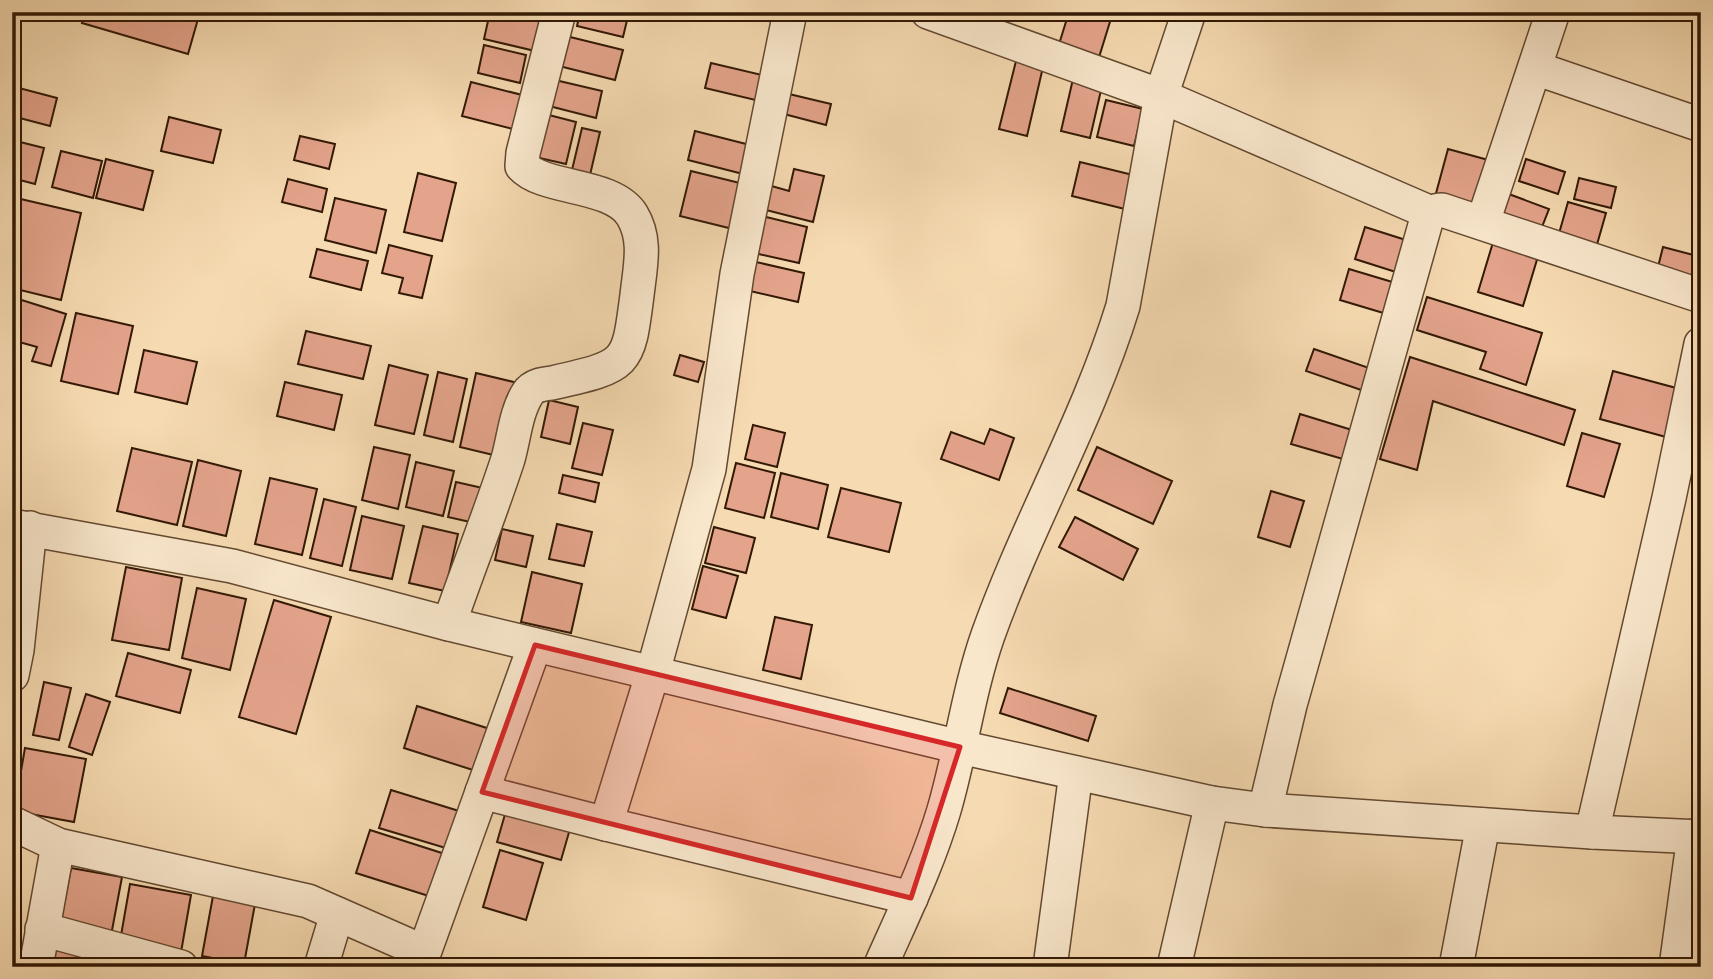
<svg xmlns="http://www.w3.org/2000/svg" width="1713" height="979" font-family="'Gentium Book Plus',serif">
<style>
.building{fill:#e4a48c;stroke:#321905;stroke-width:2}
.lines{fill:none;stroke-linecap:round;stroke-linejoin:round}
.minor-casing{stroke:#634930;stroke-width:36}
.minor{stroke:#f9e7cc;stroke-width:33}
.marked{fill:#d62828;fill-opacity:0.2;stroke:#d62828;stroke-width:5;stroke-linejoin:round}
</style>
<rect width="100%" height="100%" fill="#f6dab1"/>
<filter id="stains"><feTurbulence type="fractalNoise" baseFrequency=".00286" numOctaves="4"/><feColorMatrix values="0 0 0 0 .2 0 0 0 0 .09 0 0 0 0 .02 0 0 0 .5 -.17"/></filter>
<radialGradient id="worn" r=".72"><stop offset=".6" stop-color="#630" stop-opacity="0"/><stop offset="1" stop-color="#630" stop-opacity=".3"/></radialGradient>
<g class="building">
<polygon points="85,12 135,12 153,18 155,12 200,12 188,54 82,23"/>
<polygon points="490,12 504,12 542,22 535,51 484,39"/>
<polygon points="580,12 629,12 623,37 577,26"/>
<polygon points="961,12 1000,12 997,25"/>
<polygon points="1069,12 1113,12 1096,67 1056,54"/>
<polygon points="566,36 623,50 615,80 559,66"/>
<polygon points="484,45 526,55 520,83 478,73"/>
<polygon points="1016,61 1043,67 1027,136 999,129"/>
<polygon points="711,63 770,77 764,102 705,88"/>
<polygon points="1073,79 1102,86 1090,138 1061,131"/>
<polygon points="555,80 602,91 596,118 549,106"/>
<polygon points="471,82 530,97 521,131 462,116"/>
<polygon points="19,88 57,98 50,126 12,116"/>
<polygon points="789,94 831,104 826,125 784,114"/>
<polygon points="1106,100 1143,109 1134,146 1097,137"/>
<polygon points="545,114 576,122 566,164 535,157"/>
<polygon points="169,117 221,130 213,163 161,151"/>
<polygon points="582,128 600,132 590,175 572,170"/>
<polygon points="695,131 758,147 751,176 688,160"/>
<polygon points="300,136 335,144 329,169 294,160"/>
<polygon points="12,140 44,148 35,184 12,178"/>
<polygon points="1448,149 1492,161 1479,209 1435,197"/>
<polygon points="61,151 102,161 93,198 52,187"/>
<polygon points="106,159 153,171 143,210 96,198"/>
<polygon points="1526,159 1565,172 1558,194 1519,181"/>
<polygon points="1080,162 1137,176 1129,210 1072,196"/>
<polygon points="794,169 824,176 813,222 762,209 768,185 789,191"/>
<polygon points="691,171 752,186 741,231 680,216"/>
<polygon points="418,173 456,183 442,241 404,232"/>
<polygon points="1579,178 1616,187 1611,208 1574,199"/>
<polygon points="288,179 327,189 322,212 282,202"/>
<polygon points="1506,193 1549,209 1540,232 1498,216"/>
<polygon points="12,197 81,213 61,300 12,288"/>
<polygon points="335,198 386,210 376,253 325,240"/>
<polygon points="1568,202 1606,213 1596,248 1558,237"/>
<polygon points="762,216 807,227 799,263 754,253"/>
<polygon points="1365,227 1412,242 1402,274 1355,259"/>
<polygon points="1494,239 1539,253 1523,306 1478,292"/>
<polygon points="389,245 432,256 422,298 399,293 403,278 382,273"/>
<polygon points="1663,247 1701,257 1695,277 1658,267"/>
<polygon points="317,249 368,261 361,290 310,277"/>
<polygon points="756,262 804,273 798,302 750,291"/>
<polygon points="1349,269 1399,284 1390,315 1340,300"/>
<polygon points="12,297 66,314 51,366 32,361 37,347 12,340"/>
<polygon points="1427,297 1542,333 1526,385 1480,369 1486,352 1417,330"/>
<polygon points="76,313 133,326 118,394 61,381"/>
<polygon points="306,331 371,346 363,379 298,364"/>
<polygon points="1314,349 1372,369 1364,391 1306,371"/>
<polygon points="144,350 197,362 187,404 135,392"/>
<polygon points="680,355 704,362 698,382 674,375"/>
<polygon points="1410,357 1575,410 1564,445 1433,401 1417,470 1380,459"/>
<polygon points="389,365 428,375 414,434 375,425"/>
<polygon points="1613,371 1680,389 1666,437 1600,419"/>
<polygon points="438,372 467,379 453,442 424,435"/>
<polygon points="476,373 522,384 506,458 460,447"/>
<polygon points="285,382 342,395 334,430 277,416"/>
<polygon points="549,400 578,407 570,444 541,437"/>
<polygon points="1300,414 1352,430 1343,459 1291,444"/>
<polygon points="583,423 613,430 602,475 572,468"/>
<polygon points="753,425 785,433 777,467 745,459"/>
<polygon points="990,429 1014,438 999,480 941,459 951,432 984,444"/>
<polygon points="1582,433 1620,444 1604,497 1567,486"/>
<polygon points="374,447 410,455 398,509 362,500"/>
<polygon points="1097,447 1172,481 1153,524 1078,490"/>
<polygon points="132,448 192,462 177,525 117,511"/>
<polygon points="198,460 241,471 226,536 183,526"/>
<polygon points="416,462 454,471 443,516 406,507"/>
<polygon points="736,463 775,473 764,518 725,508"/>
<polygon points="781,473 828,485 818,529 771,517"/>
<polygon points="563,475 599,483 595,502 559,493"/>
<polygon points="270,478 317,489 302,555 255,544"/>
<polygon points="456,482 487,489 479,524 448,517"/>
<polygon points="841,488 901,503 889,552 828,537"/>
<polygon points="1271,491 1304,501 1290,547 1258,537"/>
<polygon points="324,499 356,507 342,566 310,558"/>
<polygon points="362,516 404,526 392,579 350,570"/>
<polygon points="1075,517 1138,549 1123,580 1059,547"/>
<polygon points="557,524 592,532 584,566 549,559"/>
<polygon points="423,526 458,534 445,591 409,583"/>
<polygon points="714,527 755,538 746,573 705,563"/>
<polygon points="502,529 533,536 526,567 495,560"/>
<polygon points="703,566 738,576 726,618 692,609"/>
<polygon points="126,567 182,578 169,650 112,640"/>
<polygon points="532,572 582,584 571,633 521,622"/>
<polygon points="197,588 246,599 230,670 182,658"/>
<polygon points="274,600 331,617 296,734 239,717"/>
<polygon points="775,617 812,625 801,679 763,670"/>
<polygon points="128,653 191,670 180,713 116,696"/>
<polygon points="44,682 71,688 59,740 33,735"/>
<polygon points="1008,688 1096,716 1088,741 1000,713"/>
<polygon points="86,694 110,702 92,755 69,747"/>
<polygon points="417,706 490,729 476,771 404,748"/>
<polygon points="25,748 86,759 74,822 14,811"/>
<polygon points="391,790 459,811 449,849 379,828"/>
<polygon points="508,804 572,822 561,860 497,842"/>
<polygon points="370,830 448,855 435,898 356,873"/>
<polygon points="500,850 543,863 526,920 483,907"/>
<polygon points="71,868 122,877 110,941 59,931"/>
<polygon points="130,884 191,895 180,958 119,947"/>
<polygon points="213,896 255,904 244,964 202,956"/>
<polygon points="52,945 113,956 111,967 49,967"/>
</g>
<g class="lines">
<g class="minor-casing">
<g id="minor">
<polyline points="790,12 737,274 709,469 653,672 606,824 911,898"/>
<polyline points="928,12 1161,96 1431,213"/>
<polyline points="1535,68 1701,125"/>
<polyline points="1483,222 1553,12"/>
<polyline points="12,526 232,566 449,624 960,747 1212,803 1265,810 1592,832 1701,837"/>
<path d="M449 624C468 569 490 514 508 459 514 438 516 411 528 393 533 385 544 384 552 383 631 365 628 366 638 287 641 262 646 238 632 215 612 183 544 190 522 166L523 153 559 12"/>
<polyline points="12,675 17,650 30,528"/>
<polyline points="482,792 606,824"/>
<path d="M1265 810 1290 705 1427 218C1432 212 1435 210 1442 210L1701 296"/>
<polyline points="12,823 58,845 308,901 424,952"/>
<polyline points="1592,832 1669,498 1701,344"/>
<polyline points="42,929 181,967"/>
<polyline points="36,967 58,845"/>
<polyline points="321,967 337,914"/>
<polyline points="419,967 535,645"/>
<path d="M880 967C903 915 928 864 944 810 961 752 968 692 988 635 1028 523 1088 420 1123 306L1161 96 1189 12"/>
<polyline points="1050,967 1076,773"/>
<polyline points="1174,967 1212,803"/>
<polyline points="1456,967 1483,825"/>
<polyline points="1676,967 1694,836"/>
</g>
</g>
<use href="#minor" class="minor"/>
</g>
<path class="marked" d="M535 645 960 747 911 898 482 792Z"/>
<rect width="1713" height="979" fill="none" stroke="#f6dab1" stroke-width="42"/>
<rect x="14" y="14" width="1685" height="951" fill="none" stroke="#321905" stroke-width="3.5"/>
<rect x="21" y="21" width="1671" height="937" fill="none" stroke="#321905" stroke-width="2"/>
<rect width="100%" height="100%" filter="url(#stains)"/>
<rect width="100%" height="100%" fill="url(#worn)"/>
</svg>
